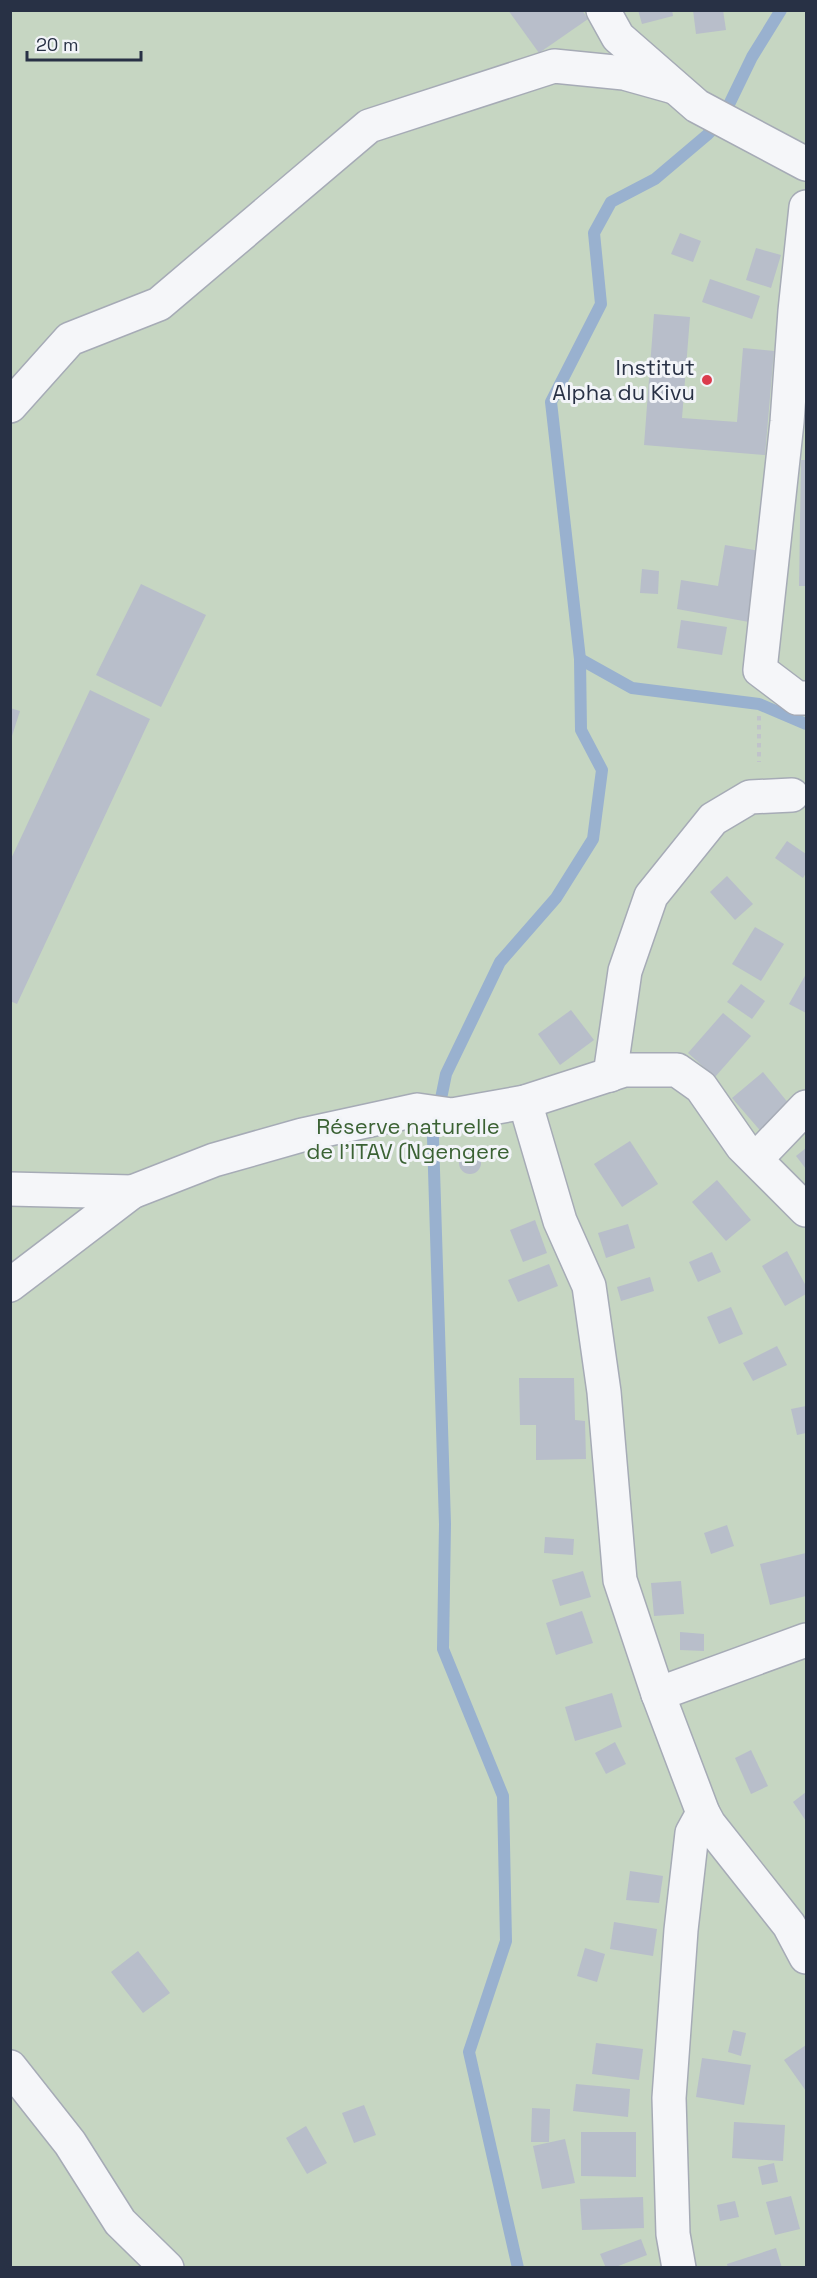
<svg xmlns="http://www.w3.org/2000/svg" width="817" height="2278" font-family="'Space Grotesk',sans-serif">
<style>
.green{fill:#c6d6c2}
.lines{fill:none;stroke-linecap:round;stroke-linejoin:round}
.stream{stroke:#99b1cf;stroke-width:12}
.building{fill:#b8beca}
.minor-casing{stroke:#a6abb6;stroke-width:36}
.path{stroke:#c0c3ca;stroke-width:4;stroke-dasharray:4.5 4.5;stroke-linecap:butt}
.minor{stroke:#f5f6f9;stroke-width:33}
.poi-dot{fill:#db3c4d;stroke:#f2f4f8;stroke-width:2}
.labels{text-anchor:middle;stroke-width:6;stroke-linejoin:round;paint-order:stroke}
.poi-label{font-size:22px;fill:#283145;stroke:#f2f4f8;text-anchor:end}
.park-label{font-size:22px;fill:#3b6234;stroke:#f2f4f8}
</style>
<rect width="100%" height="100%" fill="#e2e5eb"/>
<rect class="green" x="11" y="11" width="795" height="2256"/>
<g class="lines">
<g class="stream">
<polyline points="580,659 632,688 759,704 806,724"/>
<polyline points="518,2268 469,2052 506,1941 503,1796 443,1649 445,1524 433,1138 446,1074 500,962 556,898 593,839 602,770 581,730 580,659 551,402 601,304 594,233 611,202 655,179 707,135 721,121 752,57 781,10"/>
</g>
</g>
<g class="building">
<polygon points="508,10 582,10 588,19 539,53"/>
<polygon points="638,10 672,10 673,16 642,24"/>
<polygon points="693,10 723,10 726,30 696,34"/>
<polygon points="680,233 701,241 693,262 671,254"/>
<polygon points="756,248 781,255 771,288 746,280"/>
<polygon points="710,279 760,296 752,319 702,302"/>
<polygon points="654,314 690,317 682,418 737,422 743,348 774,351 765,455 644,445"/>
<polygon points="801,460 806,460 806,586 799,586"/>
<polygon points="725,545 760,551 749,622 677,609 681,580 718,586"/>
<polygon points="642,569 659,571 658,594 640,593"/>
<polygon points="141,584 206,615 161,707 96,675"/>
<polygon points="681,620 727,627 722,655 677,648"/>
<polygon points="90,690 150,719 17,1004 10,1001 10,861"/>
<polygon points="10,708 20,711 11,739 10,739"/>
<polygon points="787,841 806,854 806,873 803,878 775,858"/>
<polygon points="727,876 753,904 735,920 710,892"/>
<polygon points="755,927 784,944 761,981 732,964"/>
<polygon points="806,974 806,1013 789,1004"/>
<polygon points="741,984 765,1001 752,1019 727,1002"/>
<polygon points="571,1010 594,1040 560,1065 538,1034"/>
<polygon points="723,1013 751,1036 715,1077 688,1053"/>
<polygon points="763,1072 794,1110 764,1135 732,1098"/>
<polygon points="630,1141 658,1184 622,1207 594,1164"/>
<polygon points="806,1148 806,1169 796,1156"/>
<circle cx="470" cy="1163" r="11"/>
<polygon points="717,1180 751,1220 726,1241 692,1202"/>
<polygon points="535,1220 547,1253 523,1262 510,1230"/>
<polygon points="628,1224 635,1248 606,1258 598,1233"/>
<polygon points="787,1251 806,1286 806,1294 785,1306 762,1266"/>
<polygon points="712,1252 721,1272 698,1282 689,1262"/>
<polygon points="549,1264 558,1286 518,1302 508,1280"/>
<polygon points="650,1277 654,1291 621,1301 617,1287"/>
<polygon points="731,1307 743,1334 719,1344 707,1317"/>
<polygon points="777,1346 787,1365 753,1381 743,1363"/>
<polygon points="519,1378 574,1378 575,1420 585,1421 586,1459 536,1460 536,1425 520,1425"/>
<polygon points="806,1406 806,1433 797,1435 791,1409"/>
<polygon points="727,1525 734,1546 711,1554 704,1533"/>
<polygon points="545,1537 574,1539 573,1555 544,1553"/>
<polygon points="806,1553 806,1596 770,1605 760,1564"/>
<polygon points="583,1571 591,1597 560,1606 552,1580"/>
<polygon points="681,1581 684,1614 654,1616 651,1583"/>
<polygon points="582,1611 593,1643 556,1655 546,1623"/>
<polygon points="680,1632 704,1634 704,1651 680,1650"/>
<polygon points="612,1693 622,1727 575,1741 565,1707"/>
<polygon points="615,1742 626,1764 606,1774 595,1753"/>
<polygon points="751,1750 768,1786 751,1794 735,1758"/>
<polygon points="806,1792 806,1821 793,1802"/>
<polygon points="630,1871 663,1876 659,1903 626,1900"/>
<polygon points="614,1922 657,1929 653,1956 610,1949"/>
<polygon points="585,1948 605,1954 597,1982 577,1976"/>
<polygon points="138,1951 170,1993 143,2013 111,1972"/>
<polygon points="733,2030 746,2033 741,2056 728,2052"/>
<polygon points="596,2043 643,2049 639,2080 592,2074"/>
<polygon points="806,2045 806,2091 784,2060"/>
<polygon points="702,2058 751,2065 744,2105 696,2097"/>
<polygon points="576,2084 630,2089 628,2117 573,2111"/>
<polygon points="364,2105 376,2135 354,2143 342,2113"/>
<polygon points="532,2108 550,2109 549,2142 531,2142"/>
<polygon points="734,2122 785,2125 783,2161 732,2158"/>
<polygon points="306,2126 327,2163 307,2174 286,2138"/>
<polygon points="581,2132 636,2132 636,2177 581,2176"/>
<polygon points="565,2139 575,2183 542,2189 533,2146"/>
<polygon points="774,2163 778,2182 762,2185 758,2167"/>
<polygon points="791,2196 800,2229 775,2235 766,2202"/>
<polygon points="643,2197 644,2228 582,2230 580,2199"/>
<polygon points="735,2201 739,2217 720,2221 717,2205"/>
<polygon points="641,2239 647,2255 613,2268 606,2268 600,2254"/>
<polygon points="776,2248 782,2268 728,2268 727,2264"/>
</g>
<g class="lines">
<g class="minor-casing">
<g id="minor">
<polyline points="603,10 618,37 697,106 806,164"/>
<polyline points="806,207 795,311 787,422 760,670 797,698 806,698"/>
<polyline points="10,406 70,339 159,304 369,126 554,66 624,73 674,87"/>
<polyline points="610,1075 625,971 651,896 713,819 750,797 792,795"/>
<polyline points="525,1102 560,1221 589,1286 604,1392 620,1580 658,1694 703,1813 709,1824 789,1925 806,1957"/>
<polyline points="756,1159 806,1107"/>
<polyline points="10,1189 132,1192"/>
<polyline points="10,1285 132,1192 214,1160 302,1135 417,1110 452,1115 525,1102 624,1070 677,1070 701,1087 742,1146 806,1210"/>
<polyline points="658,1694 806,1640"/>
<polyline points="10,2067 70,2143 120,2222 167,2268"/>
<polyline points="679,2268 673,2234 669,2098 681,1930 692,1833 703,1813"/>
</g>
</g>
<polyline class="path" points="759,716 759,762"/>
<use href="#minor" class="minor"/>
</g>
<circle class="poi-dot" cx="707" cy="380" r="6"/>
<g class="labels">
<g class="poi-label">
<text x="695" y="375">Institut<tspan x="695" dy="25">Alpha du Kivu</tspan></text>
</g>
<g class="park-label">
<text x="408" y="1134">Réserve naturelle<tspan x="408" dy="25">de l'ITAV (Ngengere</tspan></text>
</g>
</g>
<rect width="817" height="2278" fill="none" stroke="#283145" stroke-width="24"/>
<path d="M27 51v9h114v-9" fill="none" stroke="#283145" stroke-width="3"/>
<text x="36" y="51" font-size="18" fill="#283145" stroke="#f2f4f8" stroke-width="4.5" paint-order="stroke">20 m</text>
</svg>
